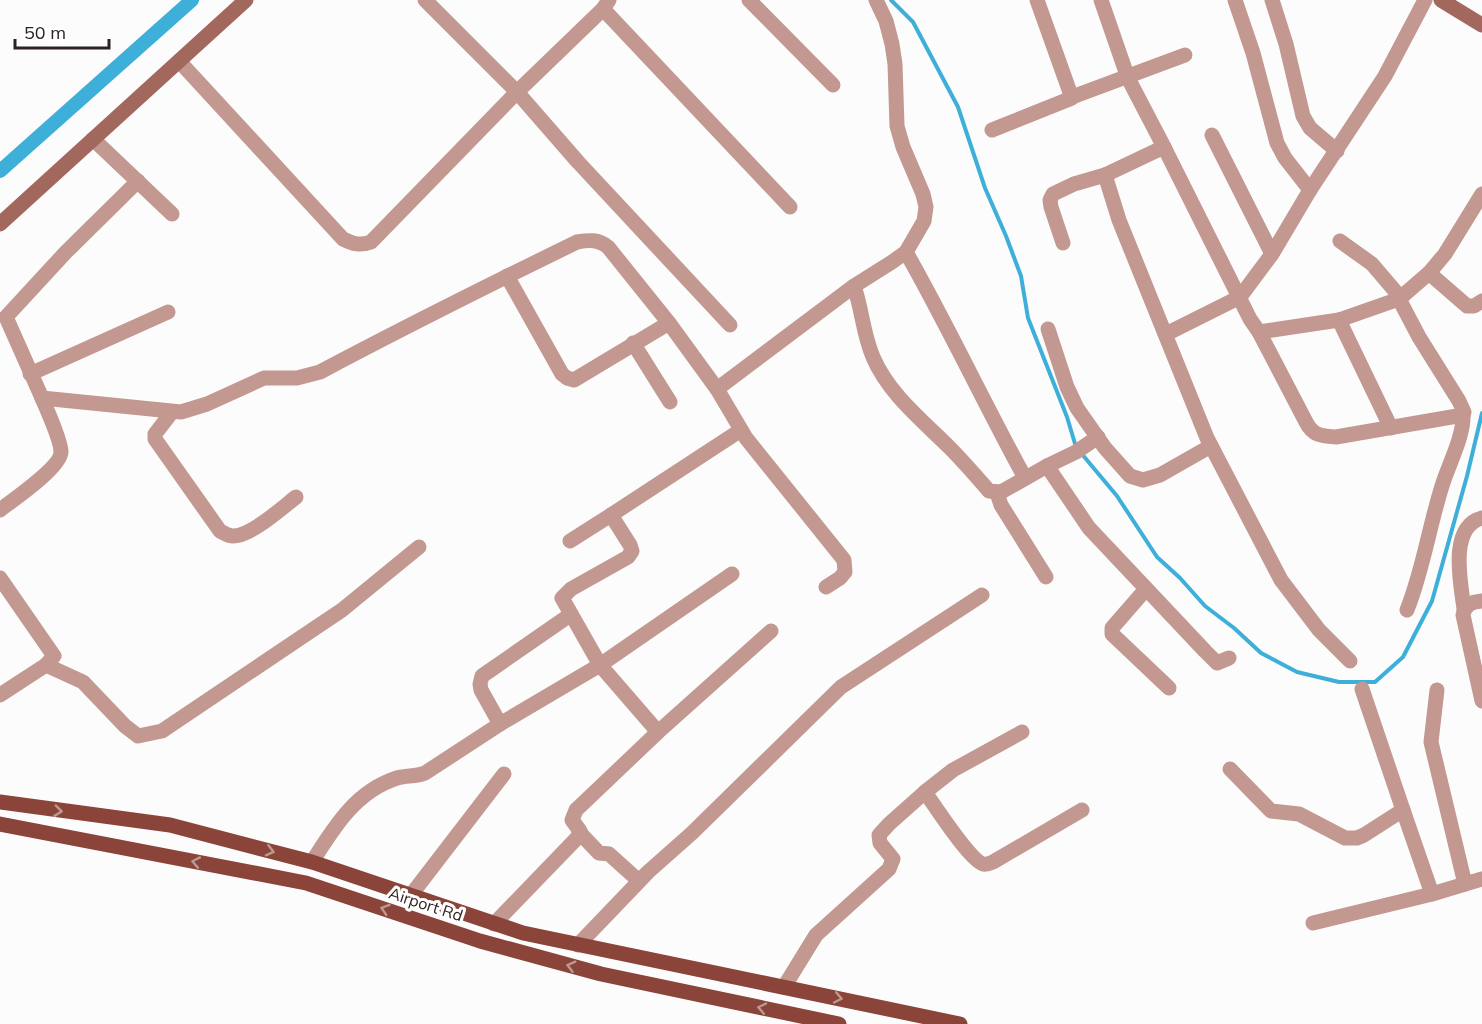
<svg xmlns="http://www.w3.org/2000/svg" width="1482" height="1024" font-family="Mulish,sans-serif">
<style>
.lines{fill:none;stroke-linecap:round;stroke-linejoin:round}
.stream{stroke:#3eafd8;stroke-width:4}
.canal{stroke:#3eafd8;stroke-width:14}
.street{stroke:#c29890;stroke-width:15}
.secondary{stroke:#a3685d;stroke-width:15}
.primary{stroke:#8a4439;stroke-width:15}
.oneway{stroke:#bf9892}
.labels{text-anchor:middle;stroke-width:6;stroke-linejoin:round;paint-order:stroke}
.street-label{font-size:16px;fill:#2c2320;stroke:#fff}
</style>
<rect width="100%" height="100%" fill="#fcfcfc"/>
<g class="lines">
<g class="stream">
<polyline points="891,0 913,22 958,107 985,188 1006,236 1021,276 1028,318 1067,417 1076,447"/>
<polyline points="1081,453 1117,496 1157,557 1180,578 1205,606 1234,628 1261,653 1297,672 1339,682 1375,682 1403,657 1432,601 1467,476 1482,413"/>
</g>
<polyline class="canal" points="0,171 192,0"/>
<g class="street">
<polyline points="425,0 517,92 578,162 730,325"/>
<polyline points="749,0 833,85"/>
<polyline points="1235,0 1253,53 1277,143 1285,158 1310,190"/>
<polyline points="1272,0 1286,44 1303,116 1310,128 1337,151"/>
<polyline points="603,9 790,207"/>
<path d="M179 61 343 239C353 244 360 246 371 242L517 92 603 9 609 0"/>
<polyline points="1072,97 1185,55"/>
<polyline points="992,130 1072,98 1037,0"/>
<polyline points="1212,135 1272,254"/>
<polyline points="93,139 172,214"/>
<path d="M1164 147 1250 319 1259 332 1306 422C1313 436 1322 436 1336 437L1463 415 1464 412 1459 401 1419 337 1399 299"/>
<polyline points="1105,175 1119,220 1207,438 1281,580 1319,630 1350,661"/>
<path d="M138 181 66 252 6 317 42 398 181 412 207 404 264 378H297L320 372C405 327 491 284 577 242 589 240 598 239 608 247L669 323 717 389 854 286 892 262 906 252 924 221 926 207 923 194 903 147 897 126 895 64 892 44 886 21 876 0"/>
<polyline points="1340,241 1372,264 1401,298"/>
<polyline points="1063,243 1051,207 1050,200 1053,194 1074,184 1105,175 1164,147 1128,78 1101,0"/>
<path d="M906 252C948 326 984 403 1025 478"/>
<polyline points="1429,273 1467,306 1474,306 1482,301"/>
<polyline points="507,276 562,374 567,378 574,380 669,323"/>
<path d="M854 286C862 309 863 334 873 357 888 393 922 420 949 447 963 461 976 476 989 491L1001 492 1047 466 1076 452 1098 437"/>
<polyline points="1339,320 1391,428"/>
<polyline points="1048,329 1067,387 1077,408 1105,448 1130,476 1143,480 1160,475 1211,446"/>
<polyline points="1259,332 1339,320 1399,299 1429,273 1445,254 1482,194"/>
<polyline points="1166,334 1240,297 1272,254 1310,190 1385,76 1425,0"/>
<polyline points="633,343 670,402"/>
<polyline points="30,374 168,312"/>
<polyline points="717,389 746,438 844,560 845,572 840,578 826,587"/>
<path d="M172 412 155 434V439L220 531C224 533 228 536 233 536 251 536 282 508 296 497"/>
<polyline points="1047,466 1089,528 1205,651 1217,663 1229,658"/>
<polyline points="997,493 1001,505 1046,577"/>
<path d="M0 510C13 500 61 467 61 452 61 440 47 410 42 398"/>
<polyline points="611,515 741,430"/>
<polyline points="570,541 611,515 630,545 632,551 628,557 571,589 562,598 600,665 658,732"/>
<polyline points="0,578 54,656 46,665 0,695"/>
<polyline points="1146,589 1112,628 1112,634 1169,688"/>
<path d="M1482 601C1472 602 1465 604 1463 615L1482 701"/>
<path d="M1464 609C1461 584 1448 527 1482 518"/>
<path d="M1407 610C1423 570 1429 527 1442 486 1448 466 1464 436 1463 415"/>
<polyline points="46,665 83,682 125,726 138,736 162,731 342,610 419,547"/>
<polyline points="1362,689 1403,810"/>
<polyline points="1437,690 1431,742 1465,884"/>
<polyline points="500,724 481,690 480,684 482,676 570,615"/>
<path d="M1022 732 953 770 925 792C935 806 969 859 983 864 986 865 990 863 993 862L1082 810"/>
<polyline points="1230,769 1271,811 1299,814 1345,838 1357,838 1364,835 1403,810 1432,894"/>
<polyline points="580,833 599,853 609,854 639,881"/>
<path d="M312 862C334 827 356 791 397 778 407 775 415 777 425 773L500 724 600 665 732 574"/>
<polyline points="411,895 504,774"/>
<polyline points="1313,923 1432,894 1482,879"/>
<polyline points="494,924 577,838 580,831 572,820 576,810 658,732 771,631"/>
<polyline points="578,945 648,872 692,833 841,687 982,595"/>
<polyline points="784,987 816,935 889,869 893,859 880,843 879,835 889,824 925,792"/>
</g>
<g class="secondary">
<polyline points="1441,0 1482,25"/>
<polyline points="0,224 246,0"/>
</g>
<g class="primary">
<polyline points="0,802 170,825 312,862 523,933 960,1024"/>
<polyline points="0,824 306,883 480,941 601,974 839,1024"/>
</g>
</g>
<defs><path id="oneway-chevron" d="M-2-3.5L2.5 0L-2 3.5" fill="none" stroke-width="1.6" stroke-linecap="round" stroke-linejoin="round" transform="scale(1.5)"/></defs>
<g class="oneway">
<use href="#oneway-chevron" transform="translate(58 811) rotate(7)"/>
<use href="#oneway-chevron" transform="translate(270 851) rotate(14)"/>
<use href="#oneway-chevron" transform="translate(196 862) rotate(-169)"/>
<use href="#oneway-chevron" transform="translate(385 909) rotate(-162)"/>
<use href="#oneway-chevron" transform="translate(571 966) rotate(-165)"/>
<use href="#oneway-chevron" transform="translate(838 998) rotate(12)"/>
<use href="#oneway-chevron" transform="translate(762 1008) rotate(-168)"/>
</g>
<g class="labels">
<g class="street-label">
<text transform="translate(426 904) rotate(18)" y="6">Airport Rd</text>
</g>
</g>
<path d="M15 39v9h94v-9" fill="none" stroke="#2c2320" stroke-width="3"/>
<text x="24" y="39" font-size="18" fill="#2c2320" stroke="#ffffff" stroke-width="4.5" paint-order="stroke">50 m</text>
</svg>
